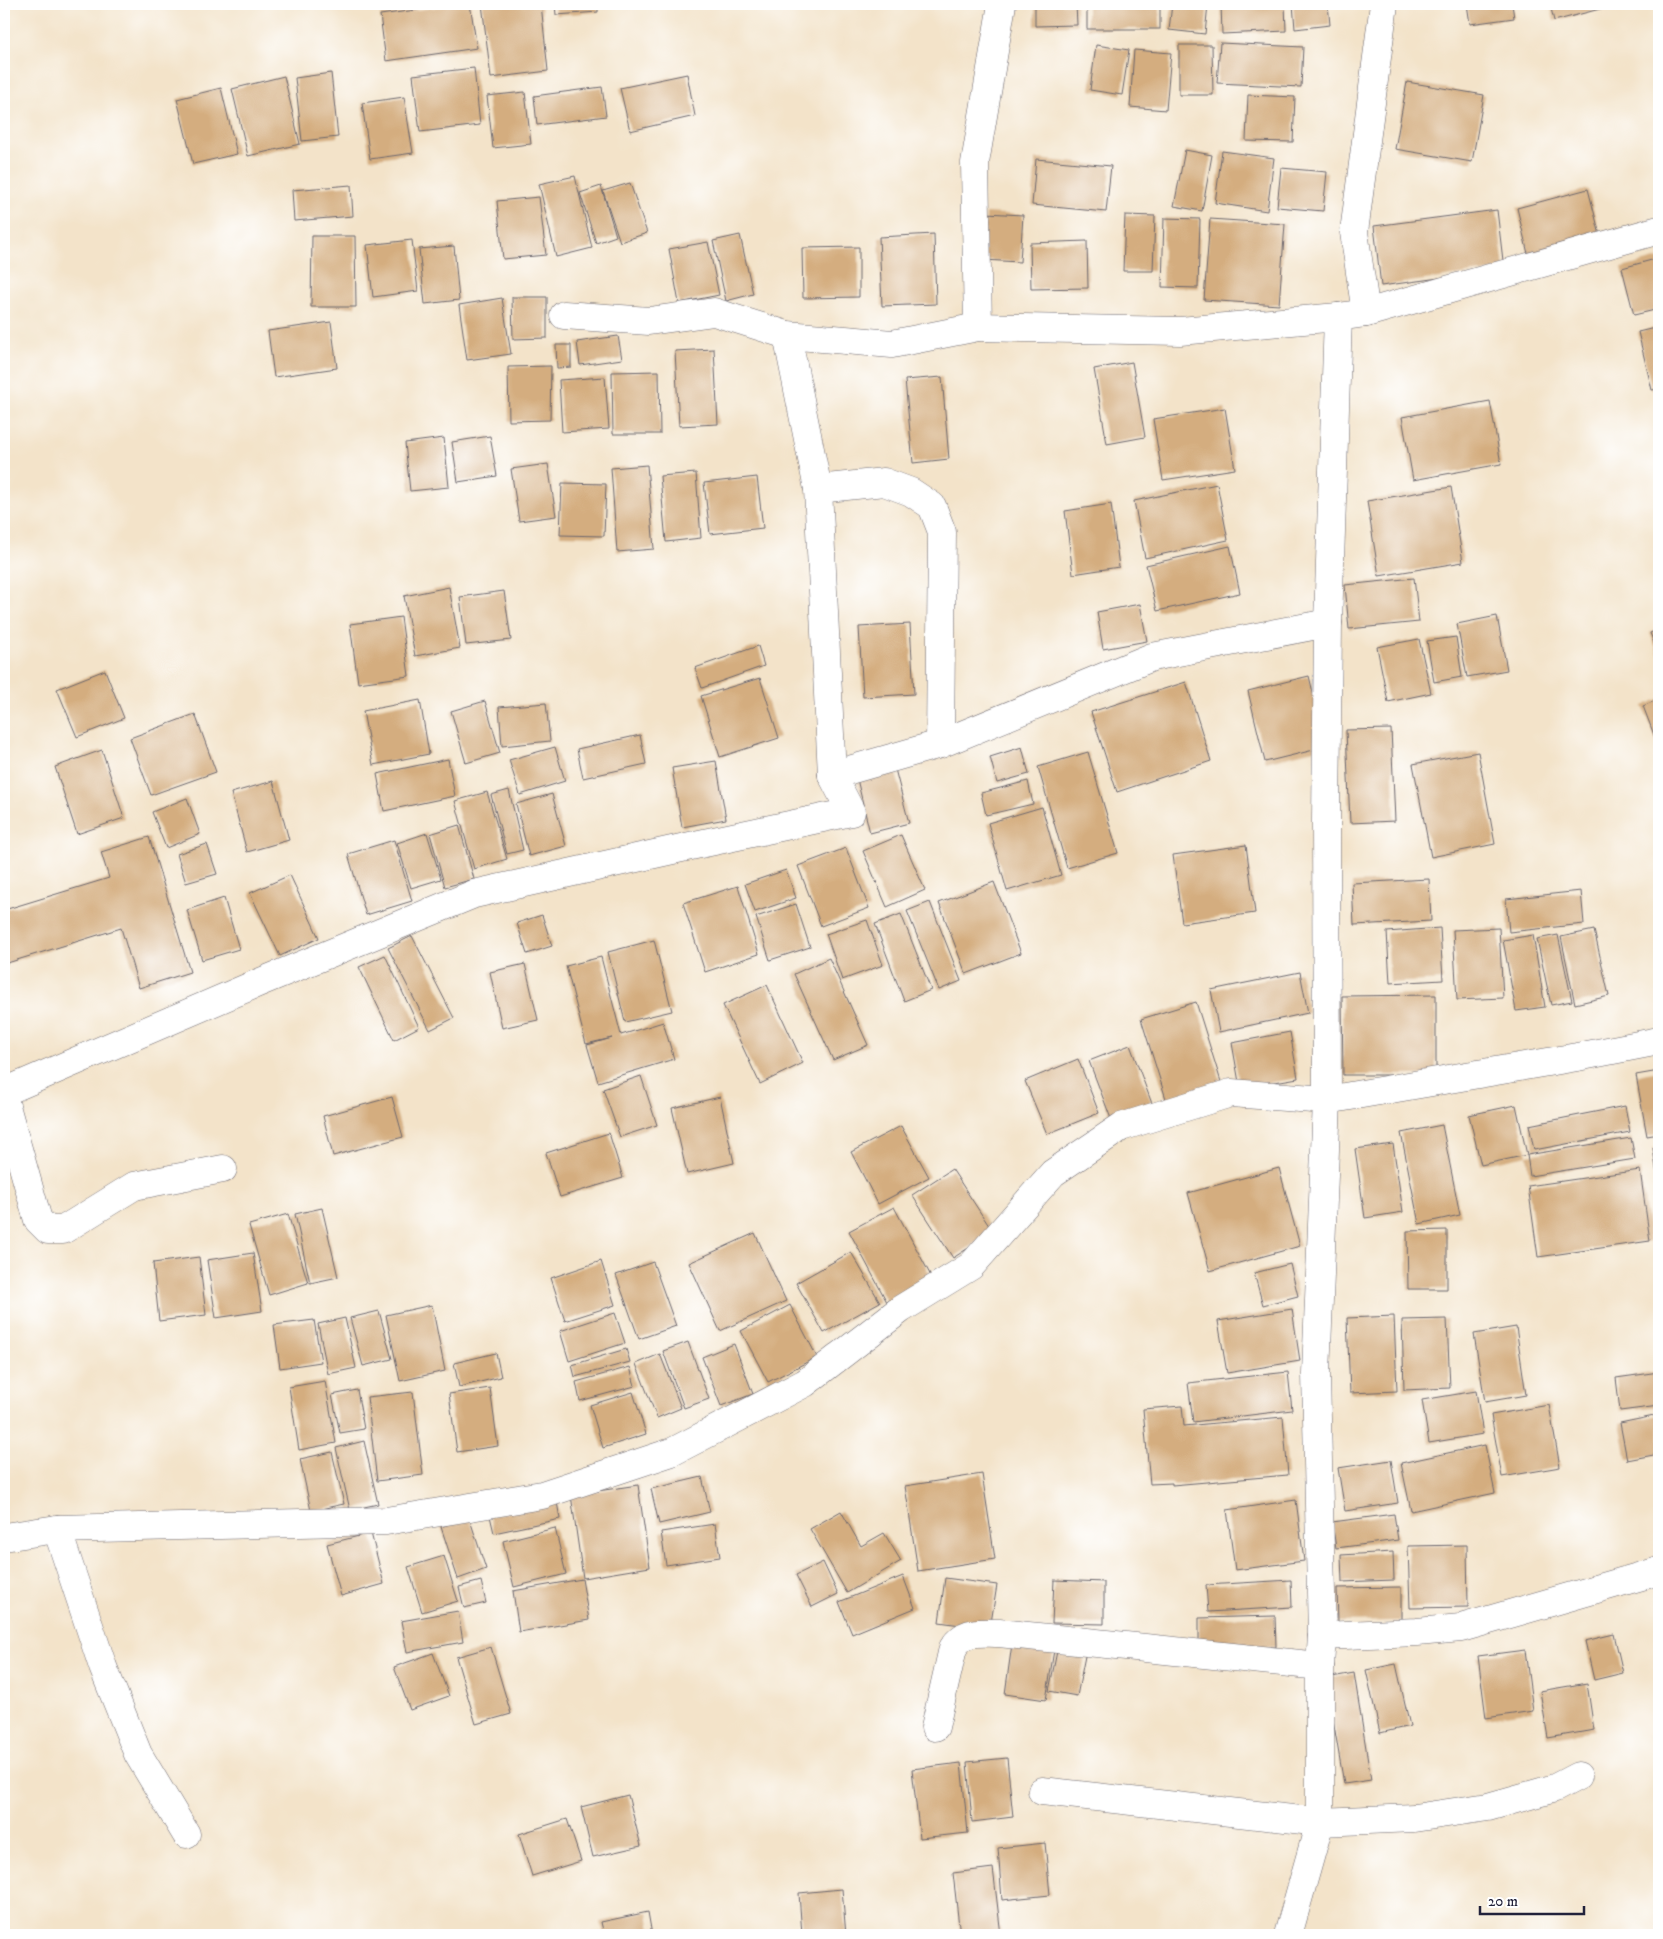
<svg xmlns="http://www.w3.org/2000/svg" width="1663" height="1939" font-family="'IM FELL DW Pica',serif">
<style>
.building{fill:#d4ad7f}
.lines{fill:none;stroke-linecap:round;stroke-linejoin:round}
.minor-casing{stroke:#6b666d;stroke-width:29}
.minor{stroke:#fff;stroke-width:28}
</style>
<rect width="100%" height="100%" fill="#fff"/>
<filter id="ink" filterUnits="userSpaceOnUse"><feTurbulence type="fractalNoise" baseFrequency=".02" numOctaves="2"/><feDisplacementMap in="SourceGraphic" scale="10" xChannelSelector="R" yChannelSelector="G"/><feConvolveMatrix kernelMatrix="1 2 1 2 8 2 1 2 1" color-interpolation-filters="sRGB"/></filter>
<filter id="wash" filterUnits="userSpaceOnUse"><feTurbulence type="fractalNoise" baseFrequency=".0096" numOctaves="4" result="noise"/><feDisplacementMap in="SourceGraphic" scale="20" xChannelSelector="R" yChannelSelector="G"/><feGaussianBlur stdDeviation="1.12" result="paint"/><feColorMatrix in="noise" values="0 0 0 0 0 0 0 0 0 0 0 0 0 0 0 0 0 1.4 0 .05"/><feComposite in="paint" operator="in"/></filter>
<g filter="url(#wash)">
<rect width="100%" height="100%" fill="#f3e3c9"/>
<g id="blocks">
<g class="building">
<polygon points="459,4 470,4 477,48 386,61 380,15"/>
<polygon points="482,4 541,4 548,71 491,78"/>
<polygon points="555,4 598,4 598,12 556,15"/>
<polygon points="1035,4 1076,4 1077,25 1035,26"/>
<rect x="1087" y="4" width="73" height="25"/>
<polygon points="1172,4 1208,4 1205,34 1169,30"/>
<polygon points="1221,4 1285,4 1286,31 1222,34"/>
<polygon points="1293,4 1328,4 1330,25 1295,29"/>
<polygon points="1467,4 1512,4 1514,18 1470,24"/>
<polygon points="1550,4 1619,4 1554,21"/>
<polygon points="1220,43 1303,47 1301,87 1217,83"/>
<polygon points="1096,45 1129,50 1122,95 1090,90"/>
<polygon points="1179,45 1212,45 1213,95 1179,95"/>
<polygon points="1134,50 1171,53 1166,110 1130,107"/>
<polygon points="474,68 480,125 420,132 413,75"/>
<polygon points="331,73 338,137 302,141 295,78"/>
<polygon points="687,74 695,116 630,131 620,88"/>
<polygon points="284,76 300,144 248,156 232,89"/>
<polygon points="1407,82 1484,95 1472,162 1395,149"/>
<polygon points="602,87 606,116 537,125 534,96"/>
<polygon points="221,88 237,154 193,164 177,99"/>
<polygon points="525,92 531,144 493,148 487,96"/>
<polygon points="1248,95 1295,97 1293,142 1246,141"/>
<polygon points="404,97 413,153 370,159 362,103"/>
<polygon points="1185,150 1212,155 1202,211 1174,206"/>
<polygon points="1222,151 1274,158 1267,211 1215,203"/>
<polygon points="1036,159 1111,166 1106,212 1032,205"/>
<polygon points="1281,168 1327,172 1323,211 1277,207"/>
<polygon points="575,176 592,248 556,257 539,184"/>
<polygon points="630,183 647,233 620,242 603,191"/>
<polygon points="351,185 353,216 294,221 292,190"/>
<polygon points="601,186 616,236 596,243 580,193"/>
<polygon points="1588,189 1601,239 1529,258 1517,208"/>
<polygon points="539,197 546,255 503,259 497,201"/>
<polygon points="1497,210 1504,269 1381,286 1374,226"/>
<polygon points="986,213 1023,215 1020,262 983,260"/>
<polygon points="1125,215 1155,216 1153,271 1123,271"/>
<polygon points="1164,218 1200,219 1198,288 1162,287"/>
<polygon points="1210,219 1285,224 1279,305 1204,300"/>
<polygon points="934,234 936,304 882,306 879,237"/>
<polygon points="740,235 753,294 726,301 713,241"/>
<polygon points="312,236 355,236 356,307 311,307"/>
<polygon points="412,240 418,291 373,297 367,245"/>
<polygon points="1087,241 1088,288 1031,289 1030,243"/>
<polygon points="708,242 719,295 679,303 669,249"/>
<polygon points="454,246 459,300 425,304 419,249"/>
<polygon points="859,247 859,297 803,298 802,248"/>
<polygon points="1659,258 1659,309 1634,315 1622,268"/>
<polygon points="512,297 547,297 547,338 513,339"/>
<polygon points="502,298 511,354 467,360 459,305"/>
<polygon points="331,322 337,368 274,377 268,331"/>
<polygon points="1659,327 1659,389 1652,390 1638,332"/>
<polygon points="618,336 622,359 580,365 577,342"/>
<polygon points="556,345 571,345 571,367 557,368"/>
<polygon points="714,349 718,424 679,426 675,351"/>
<polygon points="1132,362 1145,437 1107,444 1094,369"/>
<polygon points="551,366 550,420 509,421 508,367"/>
<polygon points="659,371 660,434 613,434 612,372"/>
<polygon points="605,377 609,429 562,432 559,380"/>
<polygon points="942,377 949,459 913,463 905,380"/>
<polygon points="1490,401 1501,464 1413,480 1402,417"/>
<polygon points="1225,408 1235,469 1163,480 1153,419"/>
<polygon points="490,436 497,476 458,482 452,442"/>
<polygon points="444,438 449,487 410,491 405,443"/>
<polygon points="548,464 556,516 519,521 511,469"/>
<polygon points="647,465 654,549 617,552 611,468"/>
<polygon points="696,473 701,538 666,542 660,476"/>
<polygon points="757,477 763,528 710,534 704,483"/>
<polygon points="562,483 606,484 604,536 560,535"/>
<polygon points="1217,484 1228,540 1145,558 1134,501"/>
<polygon points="1451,487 1463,562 1379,576 1367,501"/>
<polygon points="1111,504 1119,567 1073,574 1065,511"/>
<polygon points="1230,546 1240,593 1157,611 1146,565"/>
<polygon points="1414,578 1419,622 1349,629 1345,585"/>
<polygon points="449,587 460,648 415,656 404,596"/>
<polygon points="504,591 511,640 466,645 460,597"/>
<polygon points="1140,604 1147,641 1103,649 1097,612"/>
<polygon points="1497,616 1507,670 1467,677 1457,624"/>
<polygon points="401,617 409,676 358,683 350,624"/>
<polygon points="910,624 914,694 863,697 859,627"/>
<polygon points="1659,629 1659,655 1650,633"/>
<polygon points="1456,637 1462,677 1434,682 1427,641"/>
<polygon points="1419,639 1431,693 1388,702 1377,647"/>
<polygon points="758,646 764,666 702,688 695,668"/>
<polygon points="105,670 124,718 77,737 57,689"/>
<polygon points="1309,676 1326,747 1265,762 1248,691"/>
<polygon points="760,678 779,738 720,757 701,696"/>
<polygon points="1186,682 1211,761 1117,792 1091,712"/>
<polygon points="1659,699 1659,748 1643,706"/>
<polygon points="420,700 429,754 373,765 363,711"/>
<polygon points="485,701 500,753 466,763 451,711"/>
<polygon points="546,703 550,741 502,746 499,707"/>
<polygon points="195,714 216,772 151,795 130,738"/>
<polygon points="1391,729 1395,821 1350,823 1346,730"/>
<polygon points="640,735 646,764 583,778 577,749"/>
<polygon points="555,747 565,781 520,795 509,760"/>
<polygon points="1022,747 1029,774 997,783 990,757"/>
<polygon points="102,750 124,818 77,834 55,767"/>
<polygon points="1088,752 1118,853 1067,868 1038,767"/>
<polygon points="1478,752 1495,844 1431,857 1413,764"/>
<polygon points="448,759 455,796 384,811 377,774"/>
<polygon points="716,761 726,819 682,827 672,768"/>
<polygon points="895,769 909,823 870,833 857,779"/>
<polygon points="273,781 289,840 247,852 231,793"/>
<polygon points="1028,781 1033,804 986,815 981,793"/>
<polygon points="509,790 523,850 507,854 491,795"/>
<polygon points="487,792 507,859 474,869 455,801"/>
<polygon points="552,794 566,846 529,856 516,804"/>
<polygon points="187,798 200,834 166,848 152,812"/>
<polygon points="1042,807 1061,875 1007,891 988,823"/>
<polygon points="459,825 474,879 445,887 430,834"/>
<polygon points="427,833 441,879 411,888 397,843"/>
<polygon points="901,835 925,890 887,907 863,851"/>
<polygon points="149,837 190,972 139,988 121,928 4,964 4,910 109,878 101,852"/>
<polygon points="394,840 412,901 366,915 348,854"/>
<polygon points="207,844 217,874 186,883 177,854"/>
<polygon points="1246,845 1255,913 1182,923 1173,855"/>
<polygon points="846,848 869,908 821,926 798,866"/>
<polygon points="786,870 796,898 755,912 745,884"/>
<polygon points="290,875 319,938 280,956 250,893"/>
<polygon points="1429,879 1431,921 1354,925 1352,883"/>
<polygon points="994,882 1021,953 966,974 939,903"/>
<polygon points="738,886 759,954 705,972 683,903"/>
<polygon points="1581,891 1584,924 1509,932 1506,899"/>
<polygon points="224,898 239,949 202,960 187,910"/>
<polygon points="930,902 961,981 939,990 907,911"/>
<polygon points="796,904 810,947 770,960 756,917"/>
<polygon points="901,914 931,990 904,1001 875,924"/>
<polygon points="542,915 552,946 527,954 517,923"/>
<polygon points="867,920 883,965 842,980 826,934"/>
<polygon points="1440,928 1443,980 1390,983 1387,932"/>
<polygon points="1499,928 1503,998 1457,1000 1453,930"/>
<polygon points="1594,930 1609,996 1575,1004 1561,937"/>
<polygon points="1533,935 1545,1007 1516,1011 1503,940"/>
<polygon points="1558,935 1572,1001 1551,1005 1537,939"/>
<polygon points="412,936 454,1018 430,1030 388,948"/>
<polygon points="654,940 672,1011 625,1022 608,952"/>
<polygon points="385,955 419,1027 394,1040 359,967"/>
<polygon points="601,957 621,1035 663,1022 674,1059 598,1082 587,1045 612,1038 586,1044 566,966"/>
<polygon points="829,958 868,1045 833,1060 794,974"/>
<polygon points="525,964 538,1020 502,1028 490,972"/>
<polygon points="1300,972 1308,1013 1219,1032 1211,990"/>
<polygon points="767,985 803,1063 760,1084 723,1005"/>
<polygon points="1436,995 1436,1075 1343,1075 1342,996"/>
<polygon points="1196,1002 1222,1085 1167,1102 1141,1019"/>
<polygon points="1290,1032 1298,1078 1240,1088 1232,1043"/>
<polygon points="1130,1045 1154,1109 1113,1124 1089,1061"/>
<polygon points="1078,1059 1099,1113 1047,1134 1025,1081"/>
<polygon points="1659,1071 1659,1134 1647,1136 1636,1075"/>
<polygon points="641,1076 657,1125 620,1137 603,1089"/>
<polygon points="392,1097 403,1137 333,1156 323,1116"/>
<polygon points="720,1097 734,1163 687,1174 672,1108"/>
<polygon points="1516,1105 1527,1155 1481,1165 1469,1115"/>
<polygon points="1625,1106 1630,1132 1534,1150 1529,1125"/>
<polygon points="1442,1125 1460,1215 1419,1224 1401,1133"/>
<polygon points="901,1126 929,1177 878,1204 851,1152"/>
<polygon points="609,1133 623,1178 560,1197 546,1153"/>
<polygon points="1631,1138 1635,1159 1530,1176 1527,1155"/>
<polygon points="1393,1144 1403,1212 1365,1218 1355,1149"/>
<polygon points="1659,1147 1659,1181 1658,1182 1653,1148"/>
<polygon points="1279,1168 1300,1246 1210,1271 1188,1193"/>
<polygon points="952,1169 993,1232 953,1258 912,1195"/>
<polygon points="1640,1170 1650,1241 1538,1257 1528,1186"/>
<polygon points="894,1207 932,1278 887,1302 849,1231"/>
<polygon points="322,1208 338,1277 310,1283 295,1214"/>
<polygon points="288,1214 308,1283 269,1295 249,1225"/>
<polygon points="1447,1230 1447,1289 1408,1289 1407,1231"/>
<polygon points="755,1233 786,1301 720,1331 689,1263"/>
<polygon points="851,1252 880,1302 824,1333 796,1283"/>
<polygon points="253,1253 262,1311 216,1318 207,1260"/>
<polygon points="199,1257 206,1315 159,1321 153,1263"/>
<polygon points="601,1261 615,1305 565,1321 551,1278"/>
<polygon points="653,1262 676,1326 639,1339 616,1275"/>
<polygon points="1290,1264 1298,1296 1263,1305 1254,1273"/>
<polygon points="432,1305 445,1371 400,1381 386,1315"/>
<polygon points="790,1305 817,1357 768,1382 741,1331"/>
<polygon points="1292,1309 1300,1361 1227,1373 1218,1321"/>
<polygon points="379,1311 392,1359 363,1366 350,1318"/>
<polygon points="615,1313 625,1343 569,1361 560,1331"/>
<polygon points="1394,1316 1397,1391 1350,1393 1347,1318"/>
<polygon points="345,1318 356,1368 328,1374 318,1324"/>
<polygon points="1447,1319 1450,1388 1404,1390 1402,1320"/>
<polygon points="314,1320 321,1362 280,1368 274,1325"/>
<polygon points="1516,1327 1526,1395 1485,1402 1474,1334"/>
<polygon points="688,1342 709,1399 684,1408 663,1351"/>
<polygon points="734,1344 753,1394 721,1406 702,1357"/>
<polygon points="626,1349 630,1362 575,1377 572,1365"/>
<polygon points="496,1353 501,1377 459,1387 454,1363"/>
<polygon points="660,1354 681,1408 657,1418 636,1364"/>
<polygon points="630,1367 635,1386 580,1401 576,1382"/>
<polygon points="1288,1372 1292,1410 1193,1422 1188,1383"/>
<polygon points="1659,1372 1659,1406 1620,1411 1616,1378"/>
<polygon points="325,1381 336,1443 299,1450 289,1387"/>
<polygon points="490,1388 498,1446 457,1452 449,1394"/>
<polygon points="357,1390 364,1429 340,1433 332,1395"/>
<polygon points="1476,1391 1483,1434 1429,1443 1422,1400"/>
<polygon points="413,1392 423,1475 377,1481 367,1397"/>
<polygon points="633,1392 646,1434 603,1448 590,1405"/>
<polygon points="1549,1405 1560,1467 1502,1477 1491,1415"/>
<polygon points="1182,1406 1184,1426 1283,1417 1288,1475 1172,1485 1172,1483 1150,1484 1143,1409"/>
<polygon points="1659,1415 1659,1454 1627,1460 1620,1423"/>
<polygon points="364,1441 378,1504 350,1510 336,1448"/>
<polygon points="1485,1445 1495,1493 1411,1511 1401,1463"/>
<polygon points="332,1452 344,1504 311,1511 300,1459"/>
<polygon points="1391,1460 1398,1503 1345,1511 1338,1468"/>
<polygon points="982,1474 995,1559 918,1571 905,1486"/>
<polygon points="702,1477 710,1512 659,1524 651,1489"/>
<polygon points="638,1485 650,1567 583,1578 571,1495"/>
<polygon points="1296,1500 1304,1561 1235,1570 1227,1510"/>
<polygon points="557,1502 560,1519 494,1533 490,1516"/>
<polygon points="841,1511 861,1546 884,1533 901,1561 847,1593 810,1529"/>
<polygon points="1394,1514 1398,1540 1336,1548 1332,1522"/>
<polygon points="469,1517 486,1569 458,1579 441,1527"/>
<polygon points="715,1524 720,1557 666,1565 661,1532"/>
<polygon points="555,1528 566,1574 514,1587 503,1541"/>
<polygon points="371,1533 384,1584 341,1596 327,1544"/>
<polygon points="1467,1545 1468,1607 1410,1608 1408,1546"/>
<polygon points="1393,1552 1394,1580 1342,1582 1341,1555"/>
<polygon points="444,1556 458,1601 422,1612 408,1567"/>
<polygon points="823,1562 838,1594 812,1607 796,1575"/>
<polygon points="903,1576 915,1608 852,1634 839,1602"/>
<polygon points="945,1578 997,1585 990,1629 939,1622"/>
<polygon points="582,1579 589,1620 519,1632 513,1591"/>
<polygon points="1054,1580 1104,1582 1104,1624 1052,1623"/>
<polygon points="1291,1580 1292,1607 1208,1612 1206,1585"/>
<polygon points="481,1581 486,1603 464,1608 459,1587"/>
<polygon points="1401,1587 1401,1621 1338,1622 1337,1588"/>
<polygon points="458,1611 463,1642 407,1652 401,1621"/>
<polygon points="1275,1616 1276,1647 1199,1649 1199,1618"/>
<polygon points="1614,1634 1623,1673 1594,1680 1585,1641"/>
<polygon points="1012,1644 1054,1650 1046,1700 1005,1694"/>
<polygon points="1058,1646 1086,1651 1077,1696 1049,1691"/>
<polygon points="491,1647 511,1714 476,1724 456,1657"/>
<polygon points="1525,1650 1533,1711 1486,1718 1478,1656"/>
<polygon points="433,1653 449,1696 410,1710 394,1667"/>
<polygon points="1396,1664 1410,1726 1380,1733 1366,1670"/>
<polygon points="1354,1673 1371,1780 1344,1784 1326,1678"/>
<polygon points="1587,1683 1594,1730 1548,1738 1540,1691"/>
<polygon points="1007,1758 1013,1817 972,1822 967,1762"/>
<polygon points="961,1763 968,1833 920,1838 912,1769"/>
<polygon points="628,1795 641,1846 593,1857 581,1807"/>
<polygon points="567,1819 581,1861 532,1876 519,1834"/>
<polygon points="1045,1843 1050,1895 1002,1900 998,1848"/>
<polygon points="993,1868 1001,1935 960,1935 953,1873"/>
<polygon points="842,1889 846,1935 802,1935 799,1893"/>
<polygon points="648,1912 652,1935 604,1935 601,1922"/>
</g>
</g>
</g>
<g filter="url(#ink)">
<use href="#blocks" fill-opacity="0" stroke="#6b666d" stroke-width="1"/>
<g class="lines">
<g class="minor-casing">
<g id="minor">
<polyline points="1366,313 1659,230"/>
<polyline points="564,315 649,321 714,312 787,335 892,344 978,327 1180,331 1338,317"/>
<polyline points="978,327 975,163 1002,4"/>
<polyline points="787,335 818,489 832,775"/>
<polyline points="818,489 884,482 911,492 932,506 942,532 940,744"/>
<polyline points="4,1092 258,983 474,894 695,845 851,812 832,775 940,744 1152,657 1328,623"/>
<polyline points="4,1099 38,1220 48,1230 63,1230 134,1186 223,1169"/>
<polyline points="57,1529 103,1667 138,1754 186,1834"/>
<polyline points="4,1537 57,1529 386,1521 542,1495 672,1452 805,1383 901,1309 971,1266 1053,1173 1121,1127 1231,1093 1327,1100 1577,1057 1659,1041"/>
<polyline points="1322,1636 1417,1632 1461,1628 1659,1571"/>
<path d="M935 1727 953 1648C965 1629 979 1633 999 1633L1320 1666"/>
<polyline points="1042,1791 1320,1822 1414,1818 1488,1807 1555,1788 1578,1776"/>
<polyline points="1288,1935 1320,1822 1320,1666 1322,1636 1316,1374 1327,1100 1326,821 1328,623 1338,317 1366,313 1354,232 1384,4"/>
</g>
</g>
<use href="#minor" class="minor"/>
</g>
</g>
<rect width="1663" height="1939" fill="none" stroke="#fff" stroke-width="20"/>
<path d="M1480 1906v8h104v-8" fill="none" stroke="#22223b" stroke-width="2.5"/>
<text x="1488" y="1906" font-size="15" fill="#22223b" stroke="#ffffff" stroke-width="4" paint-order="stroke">20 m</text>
</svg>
